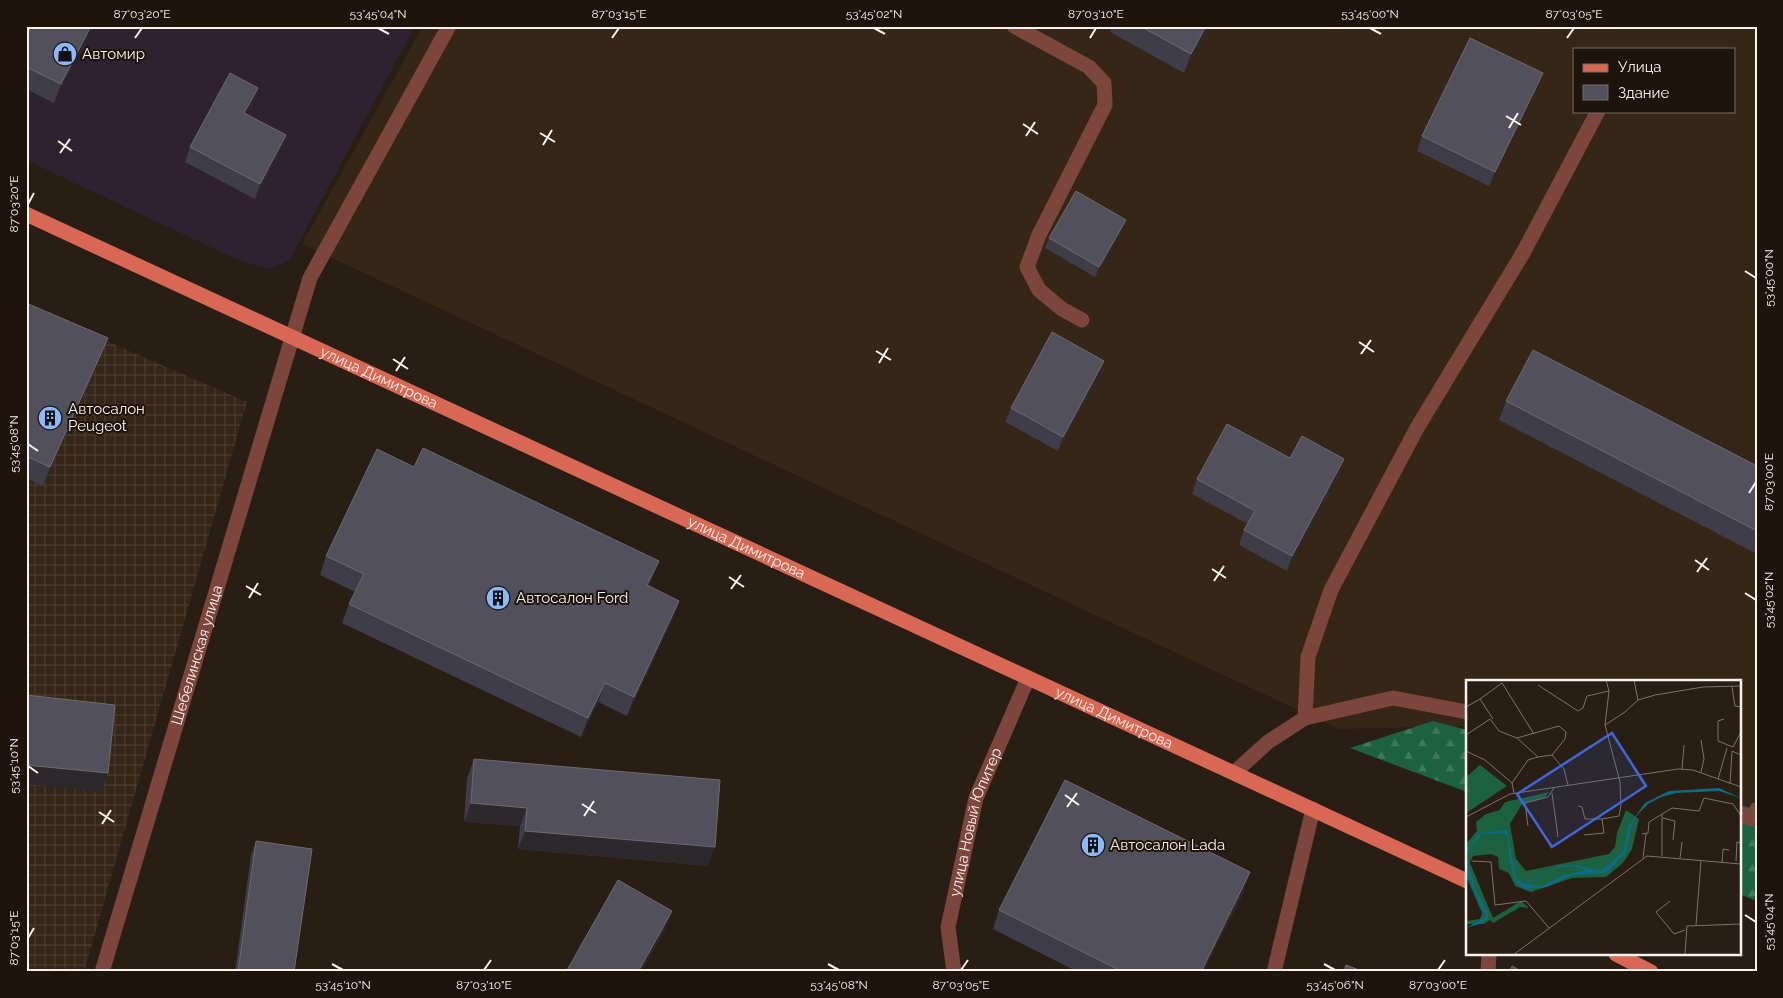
<svg xmlns="http://www.w3.org/2000/svg" width="1783" height="998" font-family="Raleway,sans-serif">
<style>
.commercial{fill:#2e2230}
.industrial{fill:url(#industrial-grid)}
.built{fill:#352618;fill-rule:evenodd}
.forest{fill:url(#forest-firs)}
.lines{fill:none;stroke-linecap:round;stroke-linejoin:round}
.minor{stroke:#7c463c;stroke-width:15}
.major{stroke:#d86854;stroke-width:15}
.wall{fill:#3e3d48}
.shaded-wall{fill:#2d282c}
.building{fill:#52505a;stroke:#6d6a71}
.ticks{fill:none;stroke:#faf3ed;stroke-width:2}
.labels{text-anchor:middle;stroke-width:4;stroke-linejoin:round;paint-order:stroke}
.poi-label{font-size:15px;fill:#faf3ed;stroke:#1e140b;text-anchor:start}
.street-label{font-size:15px;fill:#faf3ed;stroke:#1e140b}
.inset-road{fill:none;stroke:#7c736b;stroke-width:1}
.view{fill:#3e67db;fill-opacity:0.15;stroke:#3e67db;stroke-width:2.5}
.inset-edge{fill:none;stroke:#faf3ed;stroke-width:2.5}
.neatline{fill:none;stroke:#faf3ed;stroke-width:2}
.ticks-label{font-size:12px;text-anchor:middle;fill:#faf3ed}
</style>
<defs>
<pattern id="industrial-grid" width="8" height="8" patternUnits="userSpaceOnUse" patternTransform="scale(1.25)"><rect width="8" height="8" fill="#352618"/><path d="M0 4h8M4 0v8" fill="none" stroke="#493b2f"/></pattern>
<pattern id="forest-firs" width="22" height="20" patternUnits="userSpaceOnUse" patternTransform="scale(1.25)"><rect width="22" height="20" fill="#1d6240"/><path d="M5 1l3.5 6h-7zM16 11l3.5 6h-7z" fill="#3f795c"/></pattern>
</defs>
<rect width="100%" height="100%" fill="#281e14"/>
<polygon class="commercial" points="26,26 415,26 289,261 268,269 238,260 26,160"/>
<polygon class="industrial" points="26,306 247,402 84,972 26,972"/>
<path class="built" d="M423 26H1757V855L1739 846V682H1467V726L1339 729 302 244ZM1574 49H1734V111H1574Z"/>
<g class="forest">
<polygon points="1433,721 1467,730 1467,792 1350,748"/>
<polygon points="1739,805 1757,809 1757,901 1739,894"/>
</g>
<g class="lines">
<g class="minor">
<polyline points="1014,26 1089,67 1104,83 1105,105 1039,235 1027,267 1039,290 1062,309 1082,320"/>
<polyline points="1305,718 1308,657 1331,590 1417,428 1523,253 1598,111"/>
<polyline points="1234,773 1268,742 1305,718 1393,698 1467,712"/>
<polyline points="1739,813 1752,819 1757,809"/>
<path id="s1" d="M102 972 310 278 449 26"/>
<path id="s2" d="M954 972 948 927 976 798 1028 678"/>
<polyline points="1274,972 1313,809"/>
<polyline points="1488,972 1489,954"/>
</g>
<g class="major">
<path id="s3" d="M26 214 1467 881"/>
<polyline points="1616,954 1651,972"/>
</g>
</g>
<g class="wall">
<polygon points="26,26 93,26 54,103 26,89"/>
<polygon points="1112,26 1210,26 1184,73 1110,32"/>
<polygon points="1543,73 1537,88 1489,186 1417,151 1422,136"/>
<polygon points="258,88 253,102 246,114 286,135 281,149 255,199 185,162 190,147"/>
<polygon points="1122,231 1095,277 1045,248 1049,238"/>
<polygon points="26,303 101,357 43,486 26,478"/>
<polygon points="1099,376 1058,451 1005,422 1011,408"/>
<polygon points="1506,401 1757,466 1757,554 1499,420"/>
<polygon points="1290,458 1339,474 1287,571 1239,545 1244,530 1248,524 1192,494 1197,479"/>
<polygon points="414,467 659,561 649,586 679,601 672,620 627,716 598,702 581,737 342,623 349,604 355,592 320,575 326,556"/>
<polygon points="474,759 708,866 518,849 520,826 464,822 467,778"/>
<polygon points="256,841 294,972 235,972 251,856"/>
<polygon points="1244,891 1203,972 1078,972 993,929 999,910"/>
</g>
<g class="shaded-wall">
<polygon points="91,26 93,26 92,30 54,103 61,84"/>
<polygon points="1206,26 1210,26 1184,73 1191,54"/>
<polygon points="1543,73 1537,88 1489,186 1495,172"/>
<polygon points="258,88 253,102 239,128 244,113"/>
<polygon points="286,135 281,149 255,199 260,184"/>
<polygon points="1126,220 1122,231 1095,277 1099,267"/>
<polygon points="108,338 101,357 43,486 50,467"/>
<polygon points="1104,361 1099,376 1058,451 1063,437"/>
<polygon points="1344,459 1339,474 1287,571 1292,556"/>
<polygon points="659,561 652,580 640,604 647,585"/>
<polygon points="679,601 672,620 627,716 634,697"/>
<polygon points="605,683 598,702 581,737 588,718"/>
<polygon points="26,765 108,773 101,792 26,784"/>
<polygon points="471,803 527,808 520,826 464,822"/>
<polygon points="525,831 715,847 708,866 518,849"/>
<polygon points="1250,872 1244,891 1203,972 1201,972"/>
<polygon points="672,911 665,930 641,972 638,972"/>
</g>
<g class="building">
<polygon points="26,26 91,26 61,84 26,67"/>
<polygon points="1140,26 1206,26 1191,54"/>
<polygon points="1470,38 1543,73 1495,172 1422,136"/>
<polygon points="230,73 258,88 244,113 286,135 260,184 190,147"/>
<polygon points="1076,191 1126,220 1099,267 1049,238"/>
<polygon points="26,303 108,338 50,467 26,456"/>
<polygon points="1052,332 1104,361 1063,437 1011,408"/>
<polygon points="1533,350 1757,466 1757,531 1506,401"/>
<polygon points="1227,424 1290,458 1302,436 1344,459 1292,556 1244,530 1255,511 1197,479"/>
<polygon points="423,448 659,561 647,585 679,601 634,697 605,683 588,718 349,604 364,574 326,556 377,449 414,467"/>
<polygon points="26,695 115,705 108,773 26,765"/>
<polygon points="474,759 720,780 715,847 525,831 527,808 471,803"/>
<polygon points="1065,780 1250,872 1201,972 1123,972 999,910"/>
<polygon points="256,841 312,849 294,972 238,972"/>
<polygon points="618,880 672,911 638,972 566,972"/>
<polygon points="1346,965 1364,972 1344,972"/>
<polygon points="1512,966 1523,972 1509,972"/>
</g>
<path class="ticks" d="M378 28 389 34M874 28 885 34M1370 28 1381 34M135 38 142 28M612 38 619 28M1090 38 1096 28M1567 38 1574 28M1506 116 1521 125M1023 124 1038 134M1509 128 1518 113M540 133 555 142M1026 136 1035 122M58 141 72 151M543 145 552 130M60 153 70 139M28 204 34 193M1745 271 1756 278M1359 342 1374 352M876 351 891 360M1361 354 1371 340M393 359 408 369M879 363 888 348M396 371 405 357M28 444 38 451M1749 493 1756 482M1695 560 1709 570M1212 569 1226 578M1697 572 1707 558M729 577 744 587M1214 581 1224 566M246 586 261 595M731 589 741 575M1745 593 1756 600M249 598 258 583M28 766 38 773M1065 795 1079 805M582 804 596 813M1067 807 1077 793M99 812 114 822M584 816 594 801M102 824 111 810M1745 915 1756 922M28 938 34 928M332 964 343 970M828 964 839 970M1324 964 1335 970M484 970 491 960M961 970 968 960M1438 970 1445 960"/>
<defs>
<g id="shop-disc" transform="scale(1.25)"><circle r="9.5" fill="#8cb9fc" stroke="#1e140b"/><path d="M-5-2.5h2.3a2.7 3.5 0 0 1 5.4 0H5L5.5 6h-11ZM-1.5-2.5h3a1.5 2.3 0 0 0-3 0Z" fill="#111"/></g>
<g id="building-disc" transform="scale(1.25)"><circle r="9.5" fill="#8cb9fc" stroke="#1e140b"/><path d="M-4-6H4V6H1V3H-1V6H-4ZM-2.5-4.3h1.7v1.8h-1.7ZM.8-4.3h1.7v1.8H.8ZM-2.5-1h1.7V.8h-1.7ZM.8-1h1.7V.8H.8Z" fill="#111"/></g>
</defs>
<g fill-rule="evenodd">
<use href="#shop-disc" x="65" y="54"/>
<use href="#building-disc" x="50" y="418"/>
<use href="#building-disc" x="498" y="598"/>
<use href="#building-disc" x="1093" y="845"/>
</g>
<g class="labels">
<g class="poi-label">
<text x="82" y="59">Автомир</text>
<text x="68" y="414">Автосалон<tspan x="68" dy="17">Peugeot</tspan></text>
<text x="516" y="603">Автосалон Ford</text>
<text x="1110" y="850">Автосалон Lada</text>
</g>
<g class="street-label">
<text dy="5" stroke="none"><textPath href="#s3" startOffset="389">улица Димитрова</textPath></text>
<text dy="5" stroke="none"><textPath href="#s3" startOffset="794">улица Димитрова</textPath></text>
<text dy="5" stroke="none"><textPath href="#s1" startOffset="331">Шебелинская улица</textPath></text>
<text dy="5" stroke="none"><textPath href="#s3" startOffset="1199">улица Димитрова</textPath></text>
<text dy="5" stroke="none"><textPath href="#s2" startOffset="154">улица Новый Юпитер</textPath></text>
</g>
</g>
<g transform="translate(1466 680)">
<rect width="275" height="275" fill="#281e14"/>
<path d="M14 85 41 106 0 133V97ZM83 112 79 117 56 124 44 144 50 179 60 191 143 174 149 167 151 153 160 130 173 139 166 169 157 183 140 197 106 198 65 212 49 206 43 193 33 189 32 177 25 174 7 176 4 183 27 238 55 221 63 228 54 227 27 243 24 240 18 244H0V241L14 239 16 233 0 196V164L11 151 10 142 20 134 34 130 39 122Z" fill="#1d6240"/>
<path d="M253 108 275 118 253 111 210 113 195 117 182 124 171 135 165 147 160 172 145 189 138 193 106 195 81 207 60 209 52 205 49 201 44 182 42 159 39 153 16 154 5 165 1 178 9 208 22 233V238L14 244 0 248 20 237 6 208 0 185V169L14 153 41 150 50 198 57 204 92 186 109 185 135 191 157 172 163 145 179 123 203 111ZM107 186 121 190 98 195 76 206 59 204 89 188Z" fill="#0c6b85" fill-rule="evenodd"/>
<path class="inset-road" d="M168 0 172 20M72 5 112 31 117 28 121 16 143 11M266 7 269 26 275 27M0 27 14 19M27 39 14 19 36 3 68 54M258 39 252 41V61L267 67M139 45 143 11 140 0M0 55 24 39 33 51 51 58 93 46 100 52 99 59 86 75 98 89 102 105M51 58 72 77 86 75M235 60 238 79 235 92M267 67 275 52M0 71 19 80 46 103M216 89 218 65M252 99 261 68M264 104 266 71 275 75M48 113 46 103 62 80 72 77M86 113 92 157M112 126 116 127 119 139H136M196 134V176M0 137 44 114 212 89 227 90 275 107M197 138 209 141 207 160M62 146 59 123 82 117 88 108M176 154 182 153 183 142 206 128 233 131 238 118 267 124 275 136M118 155 138 153 136 139 153 136 155 125 154 102 139 45 159 32 172 20 189 15 237 7 275 6M177 178 180 154M214 178 216 162M6 181 25 182 29 225 60 221 83 248M270 181 271 162 275 163M256 183 257 169 263 170M204 221 190 232 208 254 219 250M230 245 235 180M47 275 181 176 275 184M219 275 221 246 275 244"/>
<path class="view" d="M146 53 180 106 86 167 51 114Z"/>
<rect width="275" height="275" class="inset-edge"/>
</g>
<rect width="1783" height="998" fill="none" stroke="#1e140b" stroke-width="55"/>
<rect x="1573" y="48" width="162" height="65" fill="#1e140b" stroke="#766d65"/>
<rect x="1583" y="64" width="25" height="8" fill="#d86854" stroke="#766d65"/>
<text x="1618" y="72" font-size="15" fill="#faf3ed">Улица</text>
<rect x="1583" y="85" width="25" height="15" fill="#52505a" stroke="#766d65"/>
<text x="1618" y="98" font-size="15" fill="#faf3ed">Здание</text>
<rect x="28" y="28" width="1728" height="942" class="neatline"/>
<g class="ticks-label">
<text x="142" y="18">87°03'20"E</text>
<text x="378" y="18">53°45'04"N</text>
<text x="619" y="18">87°03'15"E</text>
<text x="874" y="18">53°45'02"N</text>
<text x="1096" y="18">87°03'10"E</text>
<text x="1370" y="18">53°45'00"N</text>
<text x="1574" y="18">87°03'05"E</text>
<text transform="translate(14 204) rotate(-90)" y="4">87°03'20"E</text>
<text transform="translate(1769 278) rotate(-90)" y="4">53°45'00"N</text>
<text transform="translate(14 444) rotate(-90)" y="4">53°45'08"N</text>
<text transform="translate(1769 482) rotate(-90)" y="4">87°03'00"E</text>
<text transform="translate(1769 600) rotate(-90)" y="4">53°45'02"N</text>
<text transform="translate(14 766) rotate(-90)" y="4">53°45'10"N</text>
<text transform="translate(1769 922) rotate(-90)" y="4">53°45'04"N</text>
<text transform="translate(14 938) rotate(-90)" y="4">87°03'15"E</text>
<text x="343" y="989">53°45'10"N</text>
<text x="484" y="989">87°03'10"E</text>
<text x="839" y="989">53°45'08"N</text>
<text x="961" y="989">87°03'05"E</text>
<text x="1335" y="989">53°45'06"N</text>
<text x="1438" y="989">87°03'00"E</text>
</g>
</svg>
